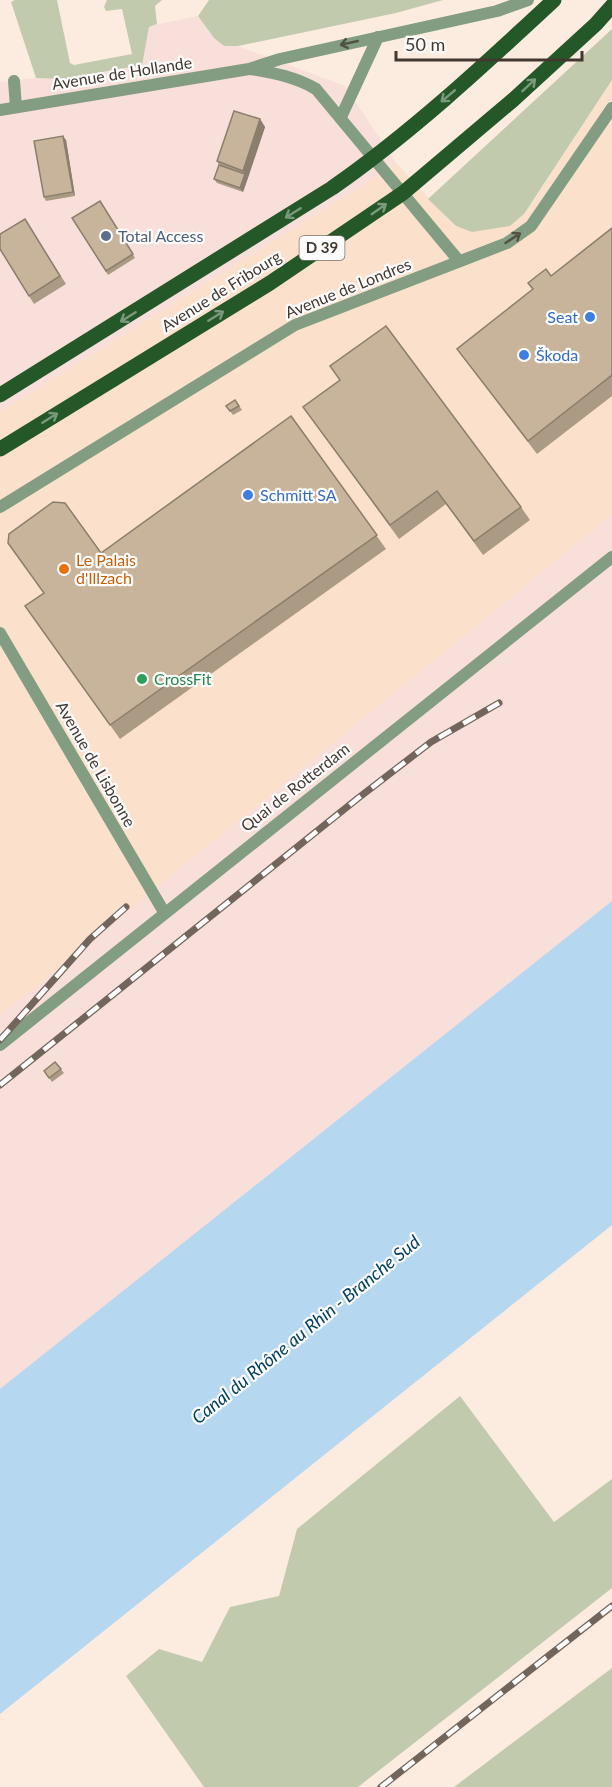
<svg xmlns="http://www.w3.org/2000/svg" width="612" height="1787" font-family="Lato,sans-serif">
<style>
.built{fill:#fbe0cc}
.industrial{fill:#f9dfda}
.green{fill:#c2caae}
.water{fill:#b5d7f0}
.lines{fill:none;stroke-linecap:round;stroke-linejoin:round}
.street{stroke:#829d82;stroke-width:12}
.primary{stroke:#255829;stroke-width:15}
.rail-casing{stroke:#71655c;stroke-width:7}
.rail{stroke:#fcfcfc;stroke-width:4.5;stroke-dasharray:14;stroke-linecap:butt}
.wall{fill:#ab9b85}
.shaded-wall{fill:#8b7e6c}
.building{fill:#c7b49b;stroke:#8b7e6c;stroke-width:1.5}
.oneway{stroke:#535144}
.oneway2{stroke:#7b9a7d}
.service-dot{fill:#5c6f8a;stroke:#fcfcfc;stroke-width:2}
.shop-dot{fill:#3f7fe0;stroke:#fcfcfc;stroke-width:2}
.food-dot{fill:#e8710a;stroke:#fcfcfc;stroke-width:2}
.leisure-dot{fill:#2e9e5b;stroke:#fcfcfc;stroke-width:2}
.labels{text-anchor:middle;stroke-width:4.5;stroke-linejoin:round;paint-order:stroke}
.shield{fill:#fcfcfc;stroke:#7a736d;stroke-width:1.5}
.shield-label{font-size:15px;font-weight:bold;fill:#433830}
.street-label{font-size:16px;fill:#433830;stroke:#fcfcfc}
.service-label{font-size:16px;fill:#4e5e75;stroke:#fcfcfc;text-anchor:start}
.shop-label{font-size:16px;fill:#366cbe;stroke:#fcfcfc;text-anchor:start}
.food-label{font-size:16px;fill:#c56008;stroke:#fcfcfc;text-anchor:start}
.leisure-label{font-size:16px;fill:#27864d;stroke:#fcfcfc;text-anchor:start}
.water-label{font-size:18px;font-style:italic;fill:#003e5e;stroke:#fcfcfc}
</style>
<rect width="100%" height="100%" fill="#fcece0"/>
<polygon class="built" points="612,80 612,517 0,1022 0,412 397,164 456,227 510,226 524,214"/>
<g class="industrial">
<polygon points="198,16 214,38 224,46 238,46 345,86 397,164 0,412 0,82 36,78 62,79 141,65 149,26"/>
<polygon points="612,515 612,902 0,1390 0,1016"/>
</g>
<g class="green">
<polygon points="15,0 57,0 70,63 74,65 132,54 122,9 106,11 104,7 107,0 162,0 155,6 157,24 149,27 142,65 62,79 36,78 11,2"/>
<polygon points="209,0 443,0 396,13 238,46 224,46 214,38 198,16"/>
<polygon points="612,29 612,80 524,214 510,226 472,232 456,226 428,199"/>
<polygon points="460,1396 554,1522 612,1479 612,1588 358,1787 204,1787 126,1676 159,1649 202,1662 230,1607 279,1596 297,1529"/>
<polygon points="612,1668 612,1787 454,1787"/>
</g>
<polygon class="water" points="612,901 612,1225 0,1714 0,1389"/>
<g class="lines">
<g class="street">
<path d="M251 69C274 73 296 77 316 89L459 261"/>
<polyline points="14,81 16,107"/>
<polyline points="0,110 249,69 280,59 497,11 528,0"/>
<polyline points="341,117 378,37"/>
<polyline points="0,507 295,325 507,243 531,226 612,108"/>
<polyline points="0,633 164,912"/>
<polyline points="0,1045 612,557"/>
</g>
<g class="primary">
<path d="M0 395 332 188C411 133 483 66 554 0"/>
<polyline points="0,449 270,283 403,193 513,100 596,24 612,6"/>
</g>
<g class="rail-casing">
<g id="rail">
<polyline points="0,1040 90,939 126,907"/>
<polyline points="0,1085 357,799 431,742 499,703"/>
<polyline points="381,1787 612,1606"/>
</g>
</g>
<use href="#rail" class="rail"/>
</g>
<g class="wall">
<polygon points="260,119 265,127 243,192 217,183 214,179 219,165 217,161"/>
<polygon points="66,140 75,196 46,201 44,197"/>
<polygon points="100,201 135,258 108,275 72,218"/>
<polygon points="25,219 66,284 34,304 29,296"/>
<polygon points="612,228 612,396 537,454 457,349 533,290 528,283 551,276"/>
<polygon points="235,400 242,410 233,415 226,406"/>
<polygon points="303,407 521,507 530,520 483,555 446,504 399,539"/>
<polygon points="291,416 386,549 120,739 25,606 101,553"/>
<polygon points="55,1062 64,1073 52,1082 44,1071"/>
</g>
<g class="shaded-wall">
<polygon points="260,119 265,127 248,178 243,171"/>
<polygon points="63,136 66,140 75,196 73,192"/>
<polygon points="245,174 248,178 243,192 240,188"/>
</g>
<g class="building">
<polygon points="234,111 260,119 243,171 217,161"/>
<polygon points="63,136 73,192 44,197 34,141"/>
<polygon points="219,165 245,174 240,188 214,179"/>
<polygon points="100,201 133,254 106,271 72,218"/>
<polygon points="25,219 60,276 29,296 0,249 0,234"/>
<polygon points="612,228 612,375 528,441 457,349 533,289 528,283 538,275 546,269 551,276"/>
<polygon points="386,326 521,507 474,541 437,491 390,525 303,407 340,380 330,366"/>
<polygon points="235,400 239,406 230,411 226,406"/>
<polygon points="291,416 377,535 110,725 25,606 44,593 8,543 9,534 53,502 65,503 101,553"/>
<polygon points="55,1062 61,1069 49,1078 44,1071"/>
</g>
<defs><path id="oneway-shaft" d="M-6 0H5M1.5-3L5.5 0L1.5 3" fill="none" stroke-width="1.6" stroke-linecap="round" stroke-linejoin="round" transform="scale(1.5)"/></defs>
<g class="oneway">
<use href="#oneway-shaft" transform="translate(349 43) rotate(167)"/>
<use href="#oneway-shaft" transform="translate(513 238) rotate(-33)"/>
</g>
<g class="oneway2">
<use href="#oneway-shaft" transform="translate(529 85) rotate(-43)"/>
<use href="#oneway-shaft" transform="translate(448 96) rotate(140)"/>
<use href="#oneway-shaft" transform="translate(379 209) rotate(-35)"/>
<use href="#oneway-shaft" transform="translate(293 213) rotate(148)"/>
<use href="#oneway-shaft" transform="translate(216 316) rotate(-32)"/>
<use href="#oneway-shaft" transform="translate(128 317) rotate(148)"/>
<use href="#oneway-shaft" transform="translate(50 418) rotate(-32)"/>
</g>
<circle class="service-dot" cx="106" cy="236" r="6"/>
<g class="shop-dot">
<circle cx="590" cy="317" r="6"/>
<circle cx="524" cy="355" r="6"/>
<circle cx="248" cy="495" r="6"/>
</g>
<circle class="food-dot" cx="64" cy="569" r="6"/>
<circle class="leisure-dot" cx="142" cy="679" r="6"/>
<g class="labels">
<rect class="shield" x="299.5" y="236" width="45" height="24" rx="4.5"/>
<g class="shield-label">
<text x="322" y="253">D 39</text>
</g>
<g class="street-label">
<text transform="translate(122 73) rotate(-9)" y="6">Avenue de Hollande</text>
<text transform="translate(348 288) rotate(-22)" y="6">Avenue de Londres</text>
<text transform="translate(221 291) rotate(-32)" y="6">Avenue de Fribourg</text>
<text transform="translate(96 764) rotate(60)" y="6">Avenue de Lisbonne</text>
<text transform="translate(295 787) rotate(-38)" y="6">Quai de Rotterdam</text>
</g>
<g class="service-label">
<text x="118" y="242">Total Access</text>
</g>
<g class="shop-label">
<text x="578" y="323" text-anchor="end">Seat</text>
<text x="536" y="361">Škoda</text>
<text x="260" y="501">Schmitt SA</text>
</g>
<g class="food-label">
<text x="76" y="566">Le Palais<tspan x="76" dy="18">d'Illzach</tspan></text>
</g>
<g class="leisure-label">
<text x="154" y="685">CrossFit</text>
</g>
<g class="water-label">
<text transform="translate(306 1330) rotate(-39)" y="6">Canal du Rhône au Rhin - Branche Sud</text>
</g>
</g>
<path d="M396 51v9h186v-9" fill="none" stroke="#433830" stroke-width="3"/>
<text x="405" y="51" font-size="18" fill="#433830" stroke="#fcfcfc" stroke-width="4.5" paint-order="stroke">50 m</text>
</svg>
